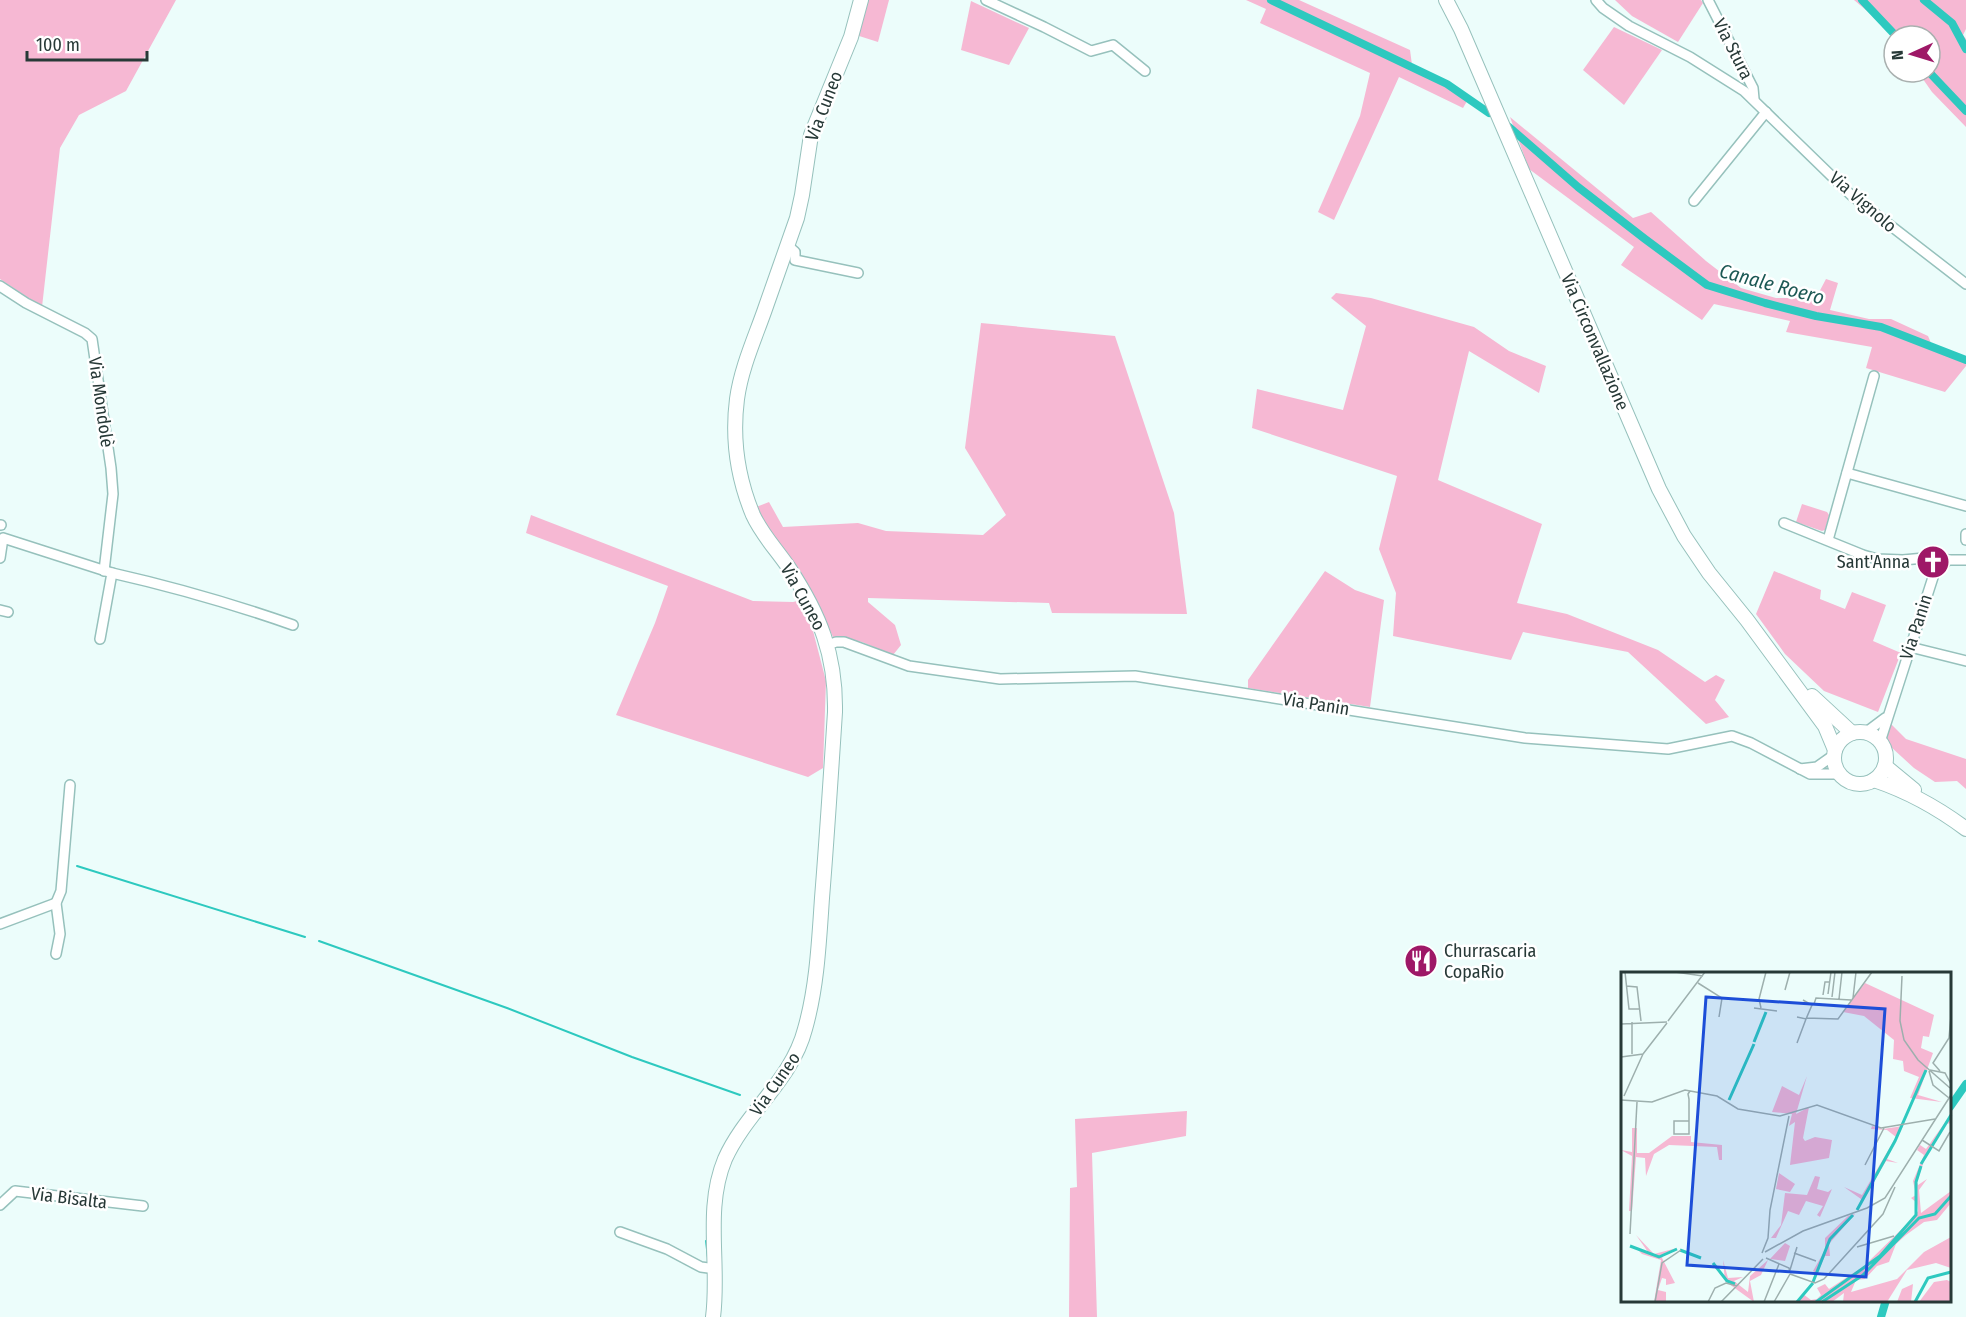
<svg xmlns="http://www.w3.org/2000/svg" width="1966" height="1317" font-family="'Fira Sans Condensed',sans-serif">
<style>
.green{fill:#f6b8d3}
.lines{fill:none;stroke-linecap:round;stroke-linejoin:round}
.stream{stroke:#2dc9bf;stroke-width:2}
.canal{stroke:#2dc9bf;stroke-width:8}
.street-casing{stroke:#96c1bc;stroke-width:12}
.secondary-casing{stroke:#96c1bc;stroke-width:16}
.street{stroke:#fff;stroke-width:9}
.secondary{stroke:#fff;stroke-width:14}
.labels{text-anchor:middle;stroke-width:5;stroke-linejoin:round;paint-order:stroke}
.street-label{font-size:18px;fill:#273937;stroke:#fff}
.poi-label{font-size:18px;fill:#273937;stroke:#fff;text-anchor:end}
.water-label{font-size:20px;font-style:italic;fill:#1c5854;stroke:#fff}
.inset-river{fill:none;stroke:#2dc9bf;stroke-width:3}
.inset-road{fill:none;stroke:#9dafad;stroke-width:1.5}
.view{fill:#1d4ed8;fill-opacity:0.15;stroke:#1d4ed8;stroke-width:3}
.inset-edge{fill:none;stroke:#273937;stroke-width:3}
</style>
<rect width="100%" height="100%" fill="#ecfdfb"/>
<g class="green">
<polygon points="0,0 176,0 126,91 79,115 60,148 42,307 0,279"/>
<polygon points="865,0 889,0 878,42 856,35"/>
<polygon points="1246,0 1299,0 1410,50 1412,65 1447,81 1470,96 1463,108 1399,77 1334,220 1318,212 1360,116 1370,73 1260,23 1266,9"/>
<polygon points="1615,0 1701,0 1703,3 1678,42 1632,16"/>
<polygon points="1854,0 1966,0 1966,29 1963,35 1966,39 1966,127 1932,92 1918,72 1930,72 1930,36 1894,36 1894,39 1885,26"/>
<polygon points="971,1 1029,28 1009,65 961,50"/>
<polygon points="1614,27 1662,50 1624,105 1583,70"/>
<polygon points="1510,117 1633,218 1651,212 1706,261 1741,288 1776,298 1816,298 1826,279 1838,283 1830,310 1869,319 1891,319 1928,336 1934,350 1966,361 1966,366 1945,392 1866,368 1872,347 1786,332 1790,321 1714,304 1702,320 1621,265 1634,247 1529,169"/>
<polygon points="1336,293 1371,298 1474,327 1509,351 1546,366 1539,393 1469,351 1438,480 1542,524 1517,603 1567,614 1658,650 1705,682 1716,675 1725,680 1715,700 1729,717 1706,724 1628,652 1523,632 1511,660 1393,636 1396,593 1379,549 1397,476 1252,428 1257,389 1343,410 1366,326 1331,298"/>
<polygon points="981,323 1115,336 1174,513 1187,614 1052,613 1049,603 868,598 868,602 895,625 901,645 893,655 862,642 833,637 828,626 812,627 826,681 823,768 808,777 616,715 655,623 668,586 526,533 531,515 753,601 793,602 813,597 778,545 756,507 769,502 783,527 858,523 886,531 983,535 1006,515 965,448"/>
<polygon points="1802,504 1827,512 1829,515 1825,530 1822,531 1796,522"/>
<polygon points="1325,571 1355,590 1384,600 1370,707 1248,688 1248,680"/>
<polygon points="1774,571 1821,590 1820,599 1845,609 1852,592 1886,605 1873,641 1901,653 1878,712 1824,691 1785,654 1756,614"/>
<polygon points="1890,723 1906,739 1966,759 1966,789 1957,781 1935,782 1914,768 1891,747 1886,737"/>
<polygon points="1187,1111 1186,1136 1092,1153 1097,1317 1069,1317 1070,1188 1077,1187 1075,1119"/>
</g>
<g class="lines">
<g class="stream">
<polyline points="77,866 305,937"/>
<polyline points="319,941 507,1008 632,1057 740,1095"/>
<polyline points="706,1241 708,1258"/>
</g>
<g class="canal">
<polyline points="1271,0 1447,84 1489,113"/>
<polyline points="1862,0 1896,36"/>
<polyline points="1924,0 1952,23 1966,49"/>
<polyline points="1929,72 1966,111"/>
<polyline points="1509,127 1578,187 1645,239 1707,285 1765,303 1816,316 1881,327 1966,360"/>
<polyline points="1950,1107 1966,1084"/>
<polyline points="1881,1317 1886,1300"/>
</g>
<g class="street-casing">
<g id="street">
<polyline points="986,0 1044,27 1091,51 1113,45 1145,71"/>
<polyline points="1596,0 1603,8 1629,26 1690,57 1744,91 1851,195 1966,284"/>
<polyline points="1708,0 1753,88 1754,99"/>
<polyline points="1694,201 1766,112"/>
<polyline points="787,245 795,252 795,260 858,273"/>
<polyline points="0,286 26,303 85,333 92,339 111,468 113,494 104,571"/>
<polyline points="1847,473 1966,506"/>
<polyline points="1784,523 1863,555 1877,559 1903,560 1935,557 1949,560"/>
<polyline points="0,525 1,525"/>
<polyline points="1966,534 1966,540"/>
<polyline points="1828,540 1874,376"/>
<polyline points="0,558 3,538 112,573 100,639"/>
<path d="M112 573C174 587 233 604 293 625"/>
<polyline points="0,610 8,612"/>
<polyline points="828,645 836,642 844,642 909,666 1000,679 1135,676 1525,738 1668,749 1732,736 1751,743 1810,774 1839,774"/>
<polyline points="1910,647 1966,661"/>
<polyline points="1865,733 1885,718"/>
<polyline points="1880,742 1936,568 1949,560 1966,560"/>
<polyline points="1800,769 1817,767 1834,755"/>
<polyline points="0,924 56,903"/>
<polyline points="56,954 60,934 56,903 61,891 70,785"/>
<polyline points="0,1205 15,1191 143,1206"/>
<polyline points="620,1232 667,1249 701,1267 716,1269"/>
</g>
</g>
<g class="secondary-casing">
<g id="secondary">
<polyline points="1446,0 1461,29 1659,489 1684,536 1709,573 1747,620 1825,726 1835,750"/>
<polyline points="1812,696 1852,733"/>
<circle cx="1860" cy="758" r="26"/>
<polyline points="1885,766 1914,790"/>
<path d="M1874 780C1907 791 1938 808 1966 829"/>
<path d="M713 1317C720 1265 704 1209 725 1159 746 1112 792 1080 805 1029 817 987 819 942 822 898 827 836 831 774 835 712 836 655 820 615 789 568 777 550 762 535 753 515 738 479 732 438 737 399 741 369 754 340 764 312 775 281 786 249 797 218L802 195 811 135 851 37 861 0"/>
</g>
</g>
<use href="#street" class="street"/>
<use href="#secondary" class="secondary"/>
</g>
<defs>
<g id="church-disc" transform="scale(1.725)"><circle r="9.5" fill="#9e1867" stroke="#fff"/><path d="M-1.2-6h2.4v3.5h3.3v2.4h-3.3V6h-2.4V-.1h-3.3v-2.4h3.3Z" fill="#fff"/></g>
<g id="restaurant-disc" transform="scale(1.725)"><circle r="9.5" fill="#9e1867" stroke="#fff"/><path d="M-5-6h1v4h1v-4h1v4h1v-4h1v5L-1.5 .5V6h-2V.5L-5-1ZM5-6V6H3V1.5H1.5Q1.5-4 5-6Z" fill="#fff"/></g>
</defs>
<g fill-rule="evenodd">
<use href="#church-disc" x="1933" y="562"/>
<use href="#restaurant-disc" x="1421" y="961"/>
</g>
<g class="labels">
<g class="street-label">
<text transform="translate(1733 49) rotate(63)" y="6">Via Stura</text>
<text transform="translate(824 106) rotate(-69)" y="6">Via Cuneo</text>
<text transform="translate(1863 202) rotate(41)" y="6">Via Vignolo</text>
<text transform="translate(1595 342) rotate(67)" y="6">Via Circonvallazione</text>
<text transform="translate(101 402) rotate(82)" y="6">Via Mondolè</text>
<text transform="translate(803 597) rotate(61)" y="6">Via Cuneo</text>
<text transform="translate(1916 627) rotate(-72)" y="6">Via Panin</text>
<text transform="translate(1316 704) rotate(9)" y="6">Via Panin</text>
<text transform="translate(775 1084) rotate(-55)" y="6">Via Cuneo</text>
<text transform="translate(69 1198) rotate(7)" y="6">Via Bisalta</text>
</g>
<g class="poi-label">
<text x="1910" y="568">Sant'Anna</text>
<text x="1444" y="957" text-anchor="start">Churrascaria<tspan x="1444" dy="21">CopaRio</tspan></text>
</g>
<g class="water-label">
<text transform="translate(1772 284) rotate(15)" y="7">Canale Roero</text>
</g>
</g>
<g transform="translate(1621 972)">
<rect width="330" height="330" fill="#ecfdfb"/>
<path d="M244 11 313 43 308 65 302 64 300 76 312 81 297 123 321 130 289 126 298 105 283 99 282 89 272 87 273 68 243 44 222 40ZM186 104 175 142 188 135 182 166 184 169 194 165 211 168 208 186 169 193 174 150 168 154 171 142 151 140 161 114 178 123ZM330 142V151L325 152 306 180 296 210 297 213 306 207 298 218 300 241 330 219V231L316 248 303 250 285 263 275 272 268 290 256 294 244 307 235 308 230 320 276 307 303 280 330 265V296L315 291 286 298 266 330H222L223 321 211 330H178L182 322 190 328 196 327 200 323 196 316 204 312 208 317 243 294 290 248 297 239 296 231 290 226 295 223 292 209 303 183 296 178 299 173 305 177ZM251 154 262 157 282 154 266 187 277 191 265 189 237 237 240 227 223 215 241 223 275 165 266 158 250 157ZM11 156H16V181H28L51 164H70V170L101 173V188H98L96 175 48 173 33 182 25 204 24 186 15 185 11 239H8L11 184 0 178 11 180ZM158 201 174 212 169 220 155 217ZM194 204 199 205 196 217 207 220 211 217 199 245 196 243 202 234 185 229 178 243 167 239 155 266H150L160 253 164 221 186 223ZM234 242 208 272 209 284H204L196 302 192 299 204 278V266L227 244ZM15 263 33 282 56 276 44 281 41 286 54 311 45 313V307L41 306 37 318 45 320V330H33L40 288 21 282 15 276 27 280ZM164 271 169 274 164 289 149 287ZM102 288 107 306 122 305 113 309 127 320 129 304 147 288 140 303 129 309 133 330 104 309ZM326 308 330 310V330H298L313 310ZM292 312 290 330H276L281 317Z" fill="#f6b8d3"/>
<path class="inset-river" d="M133 70 145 40M108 128 133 72M300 192 330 143M236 238 274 169 305 98M9 274 38 285 56 277M59 278 80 286M92 291 106 309 114 312M192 310 209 267 232 243M176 330 192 311M195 330 259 284 295 243V210L300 194M201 330 242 303 298 246 314 242 330 224M294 330 307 306 330 300"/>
<path class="inset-road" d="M4 0 8 37H19M54 0 82 4M281 4 279 49 283 68 297 88 329 116M77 11 101 26 98 45M5 14 16 15 20 49M164 18 169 0M207 22 210 0M202 23 204 10H209M211 25 214 0M232 26 235 0M218 27 221 0M193 32 195 26 230 28M133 36 156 39M140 36 138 27 145 0M176 45 185 47 191 33 182 28M185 46 217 47 251 0M47 49 84 0M11 50V82M0 52 46 50M176 71 185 47M0 85 22 82 46 51M309 98 324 101 330 112M308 99 312 113 328 126M319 99 312 91 328 66 330 44M3 124 22 82M0 128 31 130 64 118 96 124 117 137 159 144 196 133 260 156 314 147M68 149H53V162H68V127L67 122 69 119M301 168 318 179 329 160M244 193 263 156M9 262 16 130M236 275 273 264M144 280 182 259 246 236 264 226 330 123M141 281 147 266 149 238 168 144M173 281 195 289M145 286 168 296 169 301M169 298 176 275M169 302 194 311 203 307 262 242 274 215M34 330 41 291 60 278M87 330 94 316 105 311 116 314M100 330 142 287M143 330 158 292M153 330 169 302"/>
<path class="view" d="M85 25 264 37 245 305 66 293Z"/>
<rect width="330" height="330" class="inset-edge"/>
</g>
<g transform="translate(1912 54) rotate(266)"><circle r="28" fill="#ffffff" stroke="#a9b0af" stroke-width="1.5"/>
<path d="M0-4.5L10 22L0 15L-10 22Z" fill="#9e1867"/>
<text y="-9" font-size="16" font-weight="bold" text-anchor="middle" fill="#273937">N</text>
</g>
<path d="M27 51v9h120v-9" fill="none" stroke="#273937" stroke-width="3"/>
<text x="36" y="51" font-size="18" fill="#273937" stroke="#ffffff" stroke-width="4.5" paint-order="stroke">100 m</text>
</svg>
